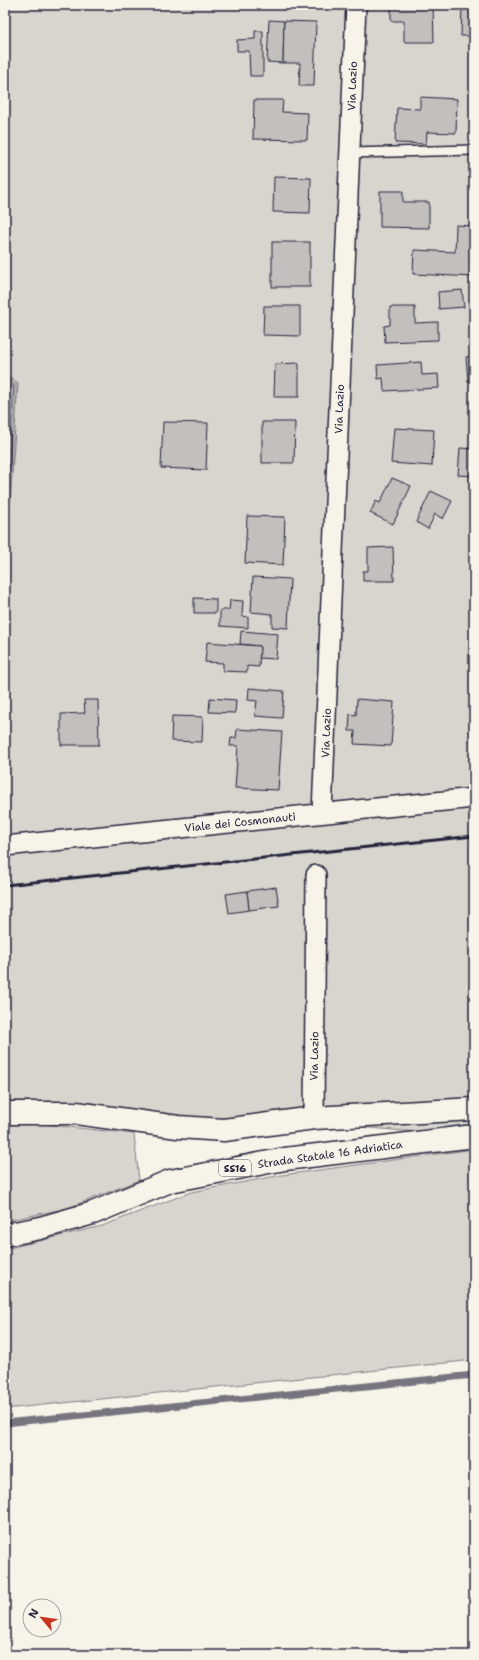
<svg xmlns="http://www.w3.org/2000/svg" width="479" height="1660" font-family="'Shantell Sans',sans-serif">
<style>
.green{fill:#d8d5cf;stroke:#7d7c85}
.water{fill:#aeabad;stroke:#76747f}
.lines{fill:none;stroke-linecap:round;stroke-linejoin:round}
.shore{stroke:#5a5969;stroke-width:1}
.stream{stroke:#76747f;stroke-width:7}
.building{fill:#c2bfbd;stroke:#22223b}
.lane-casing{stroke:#22223b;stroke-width:12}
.street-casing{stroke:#22223b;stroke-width:22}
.primary-casing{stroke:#22223b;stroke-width:25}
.lane{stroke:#f7f3e8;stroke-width:9}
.street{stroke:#f7f3e8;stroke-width:19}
.primary{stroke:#f7f3e8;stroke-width:22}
.rail{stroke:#22223b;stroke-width:3}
.labels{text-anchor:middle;stroke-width:3;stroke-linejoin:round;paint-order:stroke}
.shield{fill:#f7f3e8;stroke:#62616f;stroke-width:1}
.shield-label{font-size:10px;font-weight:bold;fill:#22223b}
.street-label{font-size:11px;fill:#22223b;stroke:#f7f3e8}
</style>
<rect width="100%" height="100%" fill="#f7f3e8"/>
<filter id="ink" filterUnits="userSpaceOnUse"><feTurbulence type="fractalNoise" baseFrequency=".025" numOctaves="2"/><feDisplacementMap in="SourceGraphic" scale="8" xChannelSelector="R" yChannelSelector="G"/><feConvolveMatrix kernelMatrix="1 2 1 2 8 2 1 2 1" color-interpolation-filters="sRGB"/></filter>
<g filter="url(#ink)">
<g class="green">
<polygon points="5,5 474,5 474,1137 243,1117 205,1119 80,1102 5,1101"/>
<polygon points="41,1124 134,1134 139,1180 68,1208 5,1221 5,1125"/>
<polygon points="474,1149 474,1360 5,1409 5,1249 102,1226 191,1192 282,1175"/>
</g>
<polygon class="water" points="5,373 18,383 5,580"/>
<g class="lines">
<g class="shore">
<polyline points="5,378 14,386 5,519"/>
<polyline points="5,385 9,388 5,443"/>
</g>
<polyline class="stream" points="5,1423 474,1375"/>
</g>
<g class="building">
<polygon points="391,5 433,5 434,42 404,42 404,21 391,21"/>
<polygon points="462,5 474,5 474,36 461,36"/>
<polygon points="269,20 284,21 283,63 267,62"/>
<polygon points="284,21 316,22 314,86 299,86 300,63 283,63"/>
<polygon points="255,31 263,31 263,76 250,76 249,51 237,51 237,40 255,39"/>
<polygon points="420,97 457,99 456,133 427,132 426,144 395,143 397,108 420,109"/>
<polygon points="254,100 283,100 282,112 308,113 307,140 253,139"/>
<polygon points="274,177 311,178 310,213 273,212"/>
<polygon points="380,191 403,191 403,202 429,202 429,228 380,227"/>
<polygon points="456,225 474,226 474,277 413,274 414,250 455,252"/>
<rect x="272" y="242" width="38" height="45"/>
<polygon points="462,290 464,307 439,309 438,292"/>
<polygon points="264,306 300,306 300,336 263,335"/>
<polygon points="390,307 415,307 415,323 438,322 438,340 385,342 384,326 390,325"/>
<polygon points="474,356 474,380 468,381 466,357"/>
<polygon points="421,362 422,375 438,374 439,388 384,391 383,378 378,379 377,365"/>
<polygon points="299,363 299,397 274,397 275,364"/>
<polygon points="163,422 208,423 206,470 161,468"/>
<polygon points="262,422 295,422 294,463 262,463"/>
<polygon points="394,428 434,430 432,466 391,463"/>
<polygon points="460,448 474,449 474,476 458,475"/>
<polygon points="392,478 411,486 393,524 370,513 376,501 380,503"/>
<polygon points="431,491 452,501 443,519 435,514 428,529 416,522"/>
<polygon points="247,516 285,517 283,565 245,563"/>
<polygon points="393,547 394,581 363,581 363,571 368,571 368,548"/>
<polygon points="253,577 290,579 288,628 272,627 272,614 251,612"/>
<polygon points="194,598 216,599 216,613 194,613"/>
<polygon points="230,600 243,601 242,616 248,617 248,628 220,626 220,610 229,610"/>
<polygon points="241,631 278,634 276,659 259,658 260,646 240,644"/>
<polygon points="207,642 260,646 259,667 247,666 247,672 223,671 223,663 205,662"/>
<polygon points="249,688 284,691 282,718 255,716 257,701 248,700"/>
<polygon points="210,698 236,700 235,713 209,712"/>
<polygon points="357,699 394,702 391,746 354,744 355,731 349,731 350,714 356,715"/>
<polygon points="84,700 98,700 99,745 61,745 61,714 85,713"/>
<polygon points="172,716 203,717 202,742 171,741"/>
<polygon points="237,729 282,732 278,790 235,788 238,746 230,746 231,738 236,738"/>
<polygon points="276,887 279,906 249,910 247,891"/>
<polygon points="247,891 249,910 229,913 226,894"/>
</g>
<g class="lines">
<g class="lane-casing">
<polyline id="lane" points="350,153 474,150"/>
</g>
<g class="street-casing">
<g id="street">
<polyline points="322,813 356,5"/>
<polyline points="5,846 474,798"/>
<polyline points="314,1118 316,875"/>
</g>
</g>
<g class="primary-casing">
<g id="primary">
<polyline points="5,1113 76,1113 178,1127 224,1130 314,1118 474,1109"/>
<polyline points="5,1235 40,1228 93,1213 170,1181 285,1159 474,1136"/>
</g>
</g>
<use href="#lane" class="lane"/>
<use href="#street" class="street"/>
<use href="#primary" class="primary"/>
<polyline class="rail" points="5,885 474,836"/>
</g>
</g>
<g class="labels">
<rect class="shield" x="219" y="1160" width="32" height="16" rx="3"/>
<g class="shield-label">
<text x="235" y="1172">SS16</text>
</g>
<g class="street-label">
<text transform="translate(352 86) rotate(-88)" y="4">Via Lazio</text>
<text transform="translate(339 409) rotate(-88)" y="4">Via Lazio</text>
<text transform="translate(326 733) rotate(-88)" y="4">Via Lazio</text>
<text transform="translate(240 822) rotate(-6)" y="4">Viale dei Cosmonauti</text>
<text transform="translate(314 1056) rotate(-89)" y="4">Via Lazio</text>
<text transform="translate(330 1154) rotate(-8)" y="4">Strada Statale 16 Adriatica</text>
</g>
</g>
<rect width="479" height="1660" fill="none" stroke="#f7f3e8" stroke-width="20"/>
<rect x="10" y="10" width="459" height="1640" fill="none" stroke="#22223b" stroke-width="1.5" filter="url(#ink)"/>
<g transform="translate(42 1618) rotate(299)"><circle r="19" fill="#f7f3e8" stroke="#a29fa3"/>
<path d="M0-3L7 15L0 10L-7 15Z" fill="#c8321e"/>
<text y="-6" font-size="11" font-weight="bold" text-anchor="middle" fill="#22223b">N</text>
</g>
</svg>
